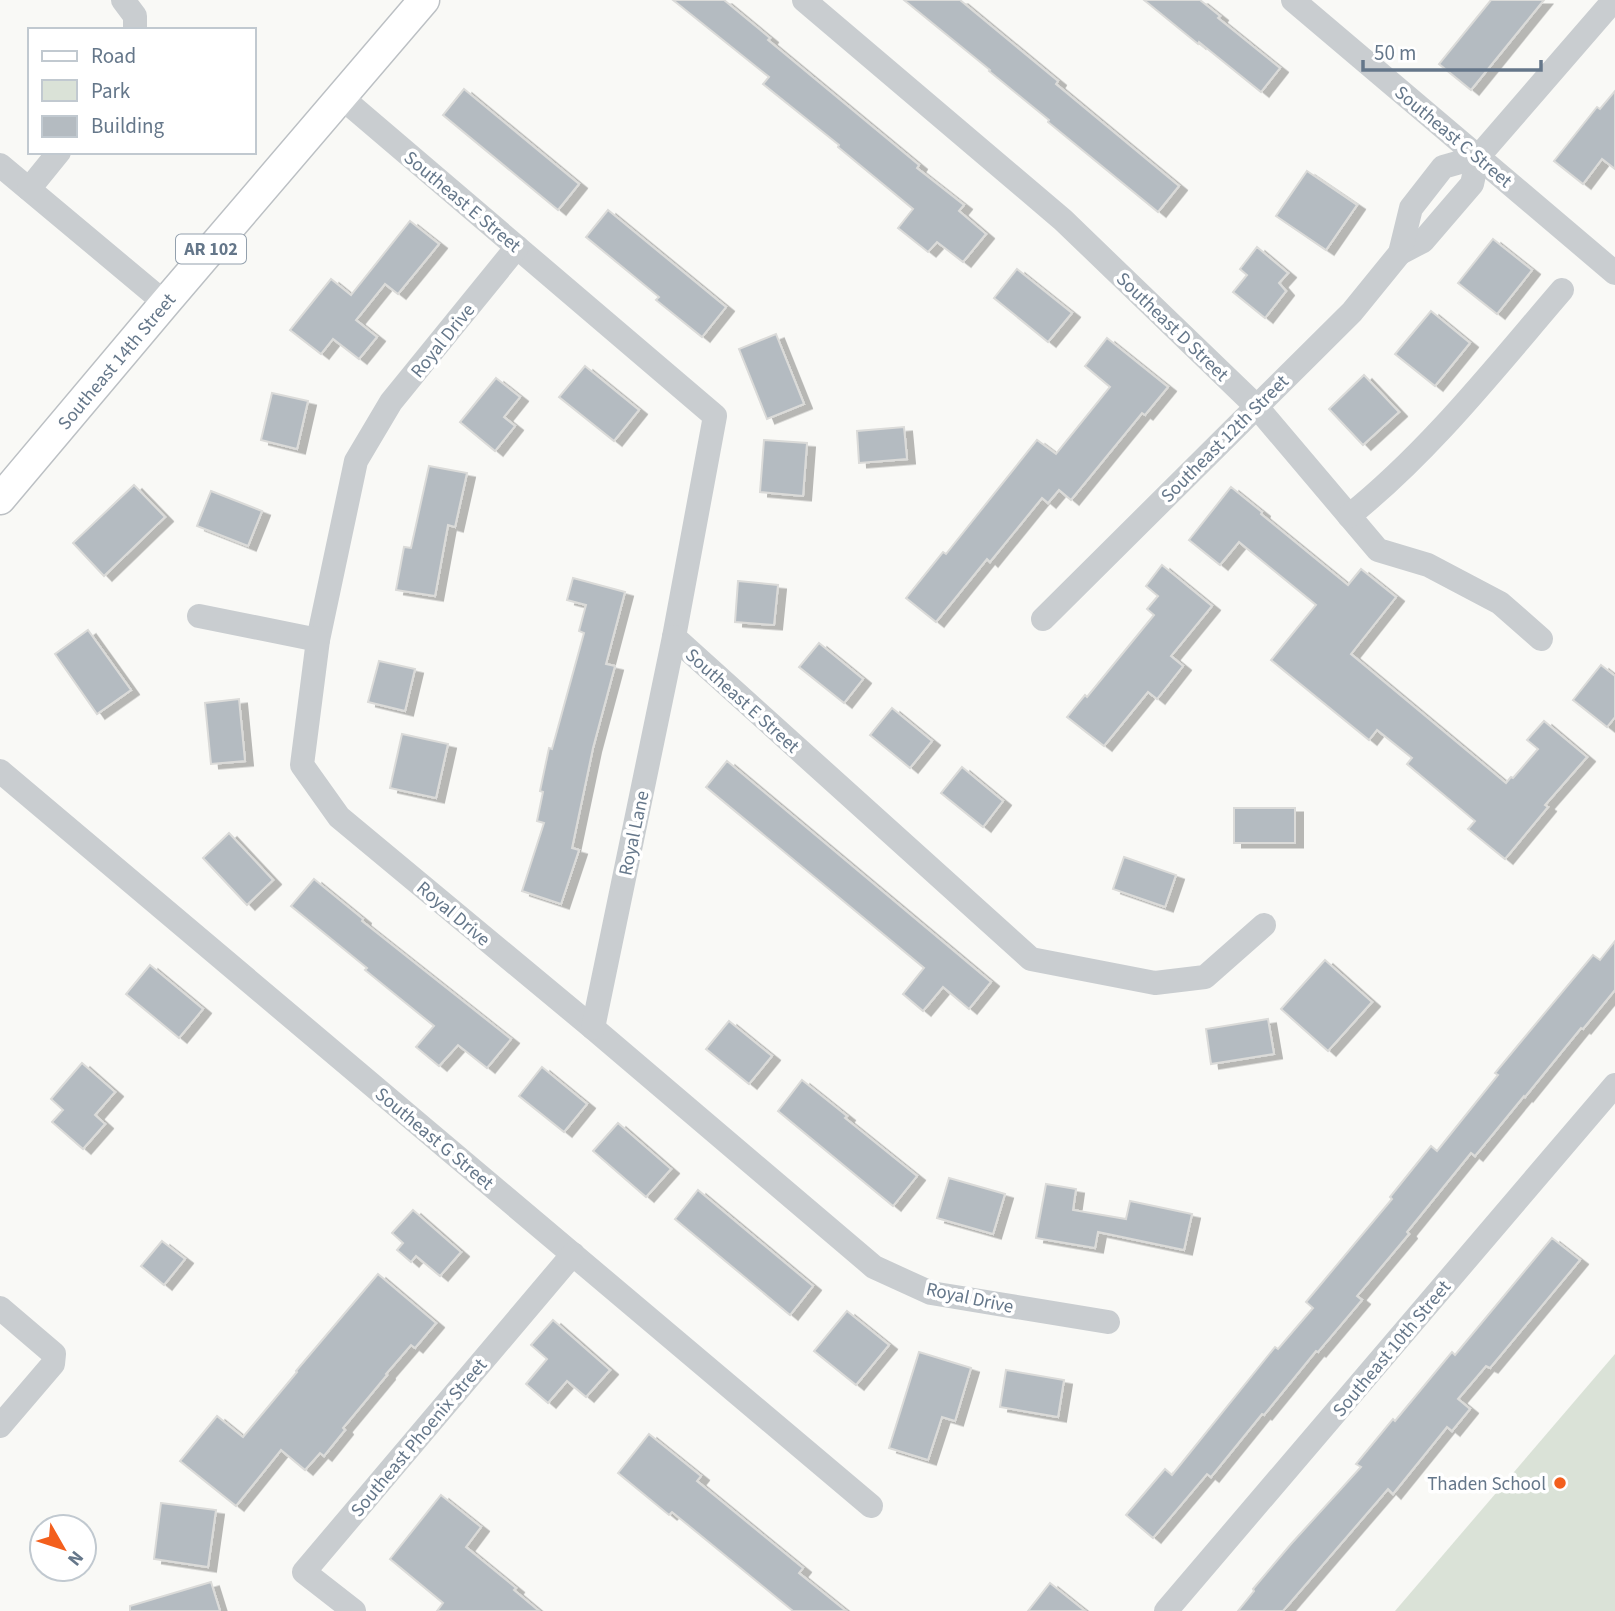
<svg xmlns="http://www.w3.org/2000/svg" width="1615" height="1611" font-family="'Source Sans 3',sans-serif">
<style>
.green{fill:#dae2d7}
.building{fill:#b4bbc1;stroke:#dbdbd9;stroke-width:2;filter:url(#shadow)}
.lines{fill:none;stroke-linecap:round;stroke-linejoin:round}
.major-casing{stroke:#bcc0c4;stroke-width:33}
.minor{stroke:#c9cdd0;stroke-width:24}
.major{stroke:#fff;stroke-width:30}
.poi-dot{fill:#f35f1d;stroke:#fff;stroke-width:2.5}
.labels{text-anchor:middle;stroke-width:7;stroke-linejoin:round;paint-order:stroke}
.shield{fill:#fff;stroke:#93a0ad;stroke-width:2}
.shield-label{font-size:18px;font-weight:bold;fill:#65778a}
.street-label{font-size:19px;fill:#65778a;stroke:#fff}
.poi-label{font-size:19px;fill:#65778a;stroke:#fff;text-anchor:end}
</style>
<defs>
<filter id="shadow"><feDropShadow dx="8" dy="4.5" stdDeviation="0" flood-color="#0004"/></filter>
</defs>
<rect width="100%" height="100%" fill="#f9f9f6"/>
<polygon class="green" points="1615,1354 1615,1611 1395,1611"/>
<g class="building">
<polygon points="673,0 724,0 770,38 768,40 919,165 917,168 964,205 959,211 986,234 963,262 937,242 928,252 898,228 913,209 838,147 839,145 763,84 769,77"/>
<polygon points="904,0 960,0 1058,81 1056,84 1179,186 1158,212 1048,122 1049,120 989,71 990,70"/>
<polygon points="1144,0 1200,0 1220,16 1218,18 1280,68 1261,92 1199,42 1198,44"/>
<polygon points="1491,0 1544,0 1471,90 1439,64"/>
<polygon points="464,89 579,184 558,210 443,115"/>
<polygon points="1615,91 1615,169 1602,159 1583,184 1554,161 1597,107 1600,109"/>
<polygon points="1307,171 1357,205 1326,250 1276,216"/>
<polygon points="608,210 726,307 702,337 656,300 659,297 586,237"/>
<polygon points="410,221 439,244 398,294 385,284 356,320 377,337 359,359 333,339 321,354 290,330 331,279 351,295"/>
<polygon points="1493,239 1532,270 1497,314 1458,283"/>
<polygon points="1257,247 1288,273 1279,283 1286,291 1265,318 1233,292 1247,275 1240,269"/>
<polygon points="1017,269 1072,313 1048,342 994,298"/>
<polygon points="1431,311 1470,343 1435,386 1395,354"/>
<polygon points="776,334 804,404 767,419 739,349"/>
<polygon points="1107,338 1168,387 1145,415 1142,413 1071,500 1059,490 1048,503 1042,498 990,562 987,559 936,622 906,598 943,552 946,554 1037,440 1056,454 1110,387 1085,366"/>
<polygon points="585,366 639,410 614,441 559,397"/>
<polygon points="1364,375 1399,412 1363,445 1329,409"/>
<polygon points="496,378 520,397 504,417 515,426 495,451 460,422"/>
<polygon points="272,393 308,401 297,449 261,440"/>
<polygon points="904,427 907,459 859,463 857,431"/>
<polygon points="764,440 807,443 803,496 760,492"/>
<polygon points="429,466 467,473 455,527 448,525 435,596 396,590 404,547 411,548"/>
<polygon points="134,485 165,517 104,576 73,543"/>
<polygon points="1231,487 1262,512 1261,514 1348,585 1361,569 1396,597 1351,654 1506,783 1511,777 1513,778 1538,749 1527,740 1544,721 1587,757 1545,805 1548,807 1505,859 1468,829 1475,821 1407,764 1412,758 1377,730 1369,740 1271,660 1316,605 1239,542 1220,565 1189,540"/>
<polygon points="211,491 262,511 248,546 197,526"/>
<polygon points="1162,565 1212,606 1171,656 1183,666 1157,699 1148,692 1104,746 1067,717 1085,695 1087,697 1154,615 1147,609 1158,596 1146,586"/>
<polygon points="573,578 625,592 606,664 615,666 593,748 572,848 579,850 561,904 522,891 544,823 537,821 543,792 540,791 549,748 552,749 584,633 579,631 586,605 567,600"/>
<polygon points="738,581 778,585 774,625 735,622"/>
<polygon points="88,630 131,690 97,714 55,654"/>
<polygon points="819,643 863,679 844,703 799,667"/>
<polygon points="379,661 415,669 405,711 368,702"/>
<polygon points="1601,665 1615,676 1615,717 1607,727 1573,700"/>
<polygon points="239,699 245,761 211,764 205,703"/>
<polygon points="892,708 932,741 910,768 870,735"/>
<polygon points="402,734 448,744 436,798 390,788"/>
<polygon points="727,761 991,982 969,1009 943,987 923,1011 903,994 924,968 706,787"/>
<polygon points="962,767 1003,801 983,827 941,793"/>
<rect x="1234" y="808" width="61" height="35"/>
<polygon points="229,833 273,880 247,905 203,858"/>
<polygon points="1124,857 1176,875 1165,907 1113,889"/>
<polygon points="314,879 363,919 362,921 511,1039 487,1068 458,1045 439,1066 416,1047 434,1026 365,970 367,968 291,906"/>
<polygon points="1615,941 1615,990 1583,1029 1581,1028 1525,1097 1524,1096 1475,1156 1471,1153 1407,1232 1409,1234 1357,1296 1362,1300 1318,1352 1316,1351 1264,1415 1262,1414 1211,1477 1207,1474 1153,1538 1126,1515 1165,1469 1172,1475 1275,1347 1278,1349 1313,1308 1306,1302 1392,1199 1390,1197 1431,1146 1437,1151 1498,1075 1495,1073 1593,955 1600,960"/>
<polygon points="1325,960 1372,1002 1328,1051 1281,1009"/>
<polygon points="150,965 203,1009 179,1038 126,994"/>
<polygon points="1268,1019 1274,1054 1211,1064 1206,1029"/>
<polygon points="729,1021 772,1056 749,1084 706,1049"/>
<polygon points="82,1063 115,1092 95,1115 105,1124 83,1149 52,1122 63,1110 51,1099"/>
<polygon points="542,1067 587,1104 564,1132 519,1096"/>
<polygon points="802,1080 847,1116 845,1118 917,1176 893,1206 778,1111"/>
<polygon points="618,1123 671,1169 646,1197 593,1151"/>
<polygon points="949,1178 1005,1194 993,1234 937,1218"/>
<polygon points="1046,1184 1076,1189 1073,1210 1126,1219 1130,1201 1192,1214 1184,1250 1098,1232 1095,1248 1036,1238"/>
<polygon points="698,1190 813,1286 790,1315 675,1219"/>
<polygon points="413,1210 461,1252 440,1276 416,1256 411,1262 397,1250 403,1243 392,1233"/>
<polygon points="1552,1238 1580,1260 1490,1368 1486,1366 1458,1399 1470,1409 1452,1431 1447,1427 1393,1494 1388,1489 1283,1611 1238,1611 1254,1591 1253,1589 1291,1544 1361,1467 1356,1464 1393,1419 1395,1421 1452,1352 1455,1355"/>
<polygon points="162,1241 185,1259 164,1285 141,1266"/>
<polygon points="378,1274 436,1323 415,1348 411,1345 386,1374 387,1375 343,1428 345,1430 324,1456 320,1453 305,1470 281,1450 236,1506 180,1461 217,1416 243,1437 297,1372 296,1371"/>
<polygon points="847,1311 889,1345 856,1385 814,1351"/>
<polygon points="553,1320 610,1370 586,1397 567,1381 548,1403 526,1384 547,1359 531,1345"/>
<polygon points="919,1352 971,1368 955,1421 942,1417 928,1460 889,1448"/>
<polygon points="1006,1370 1064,1380 1058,1417 1000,1407"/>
<polygon points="649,1434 701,1476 697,1481 803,1568 799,1573 846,1611 793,1611 672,1512 669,1515 618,1473"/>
<polygon points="441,1495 481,1527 466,1547 516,1588 514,1590 539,1611 437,1611 443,1603 390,1559"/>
<polygon points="161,1503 216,1510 208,1567 154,1559"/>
<polygon points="211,1582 220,1611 130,1611 130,1606"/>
<polygon points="1050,1583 1085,1611 1028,1611"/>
</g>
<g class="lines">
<g class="major-casing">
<polyline id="major" points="0,499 165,303 424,0"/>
</g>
<g class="minor">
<polyline points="123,0 135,16 135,30"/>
<polyline points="804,0 1063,220 1256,406 1378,550 1428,565 1500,603 1541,639"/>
<polyline points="1293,0 1615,273"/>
<polyline points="341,97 715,416 674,637 1031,959 1155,983 1205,977 1264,925"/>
<polyline points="0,165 165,303"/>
<polyline points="29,189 59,152"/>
<polyline points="517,247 391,402 356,461 318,640 302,765 339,817 593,1028 874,1267 931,1293 1108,1322"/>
<polyline points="1400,253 1423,241 1472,184 1478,157 1614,0"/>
<path d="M1349 516C1430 451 1495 368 1562 290"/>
<polyline points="199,616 318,640"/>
<polyline points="1043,619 1352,312 1400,253 1411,208 1443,167 1478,157"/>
<polyline points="0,771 871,1506"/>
<polyline points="593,1028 674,637"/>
<polyline points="0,1308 54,1354 53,1364 0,1426"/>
<polyline points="354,1611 304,1572 573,1254"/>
<polyline points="1166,1611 1615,1085"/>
</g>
<use href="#major" class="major"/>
</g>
<circle class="poi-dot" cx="1560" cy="1483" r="7"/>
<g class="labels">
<rect class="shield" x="176" y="234.5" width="70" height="29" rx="5"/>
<g class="shield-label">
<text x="211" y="255">AR 102</text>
</g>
<g class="street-label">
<text transform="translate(1454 136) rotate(40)" y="7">Southeast C Street</text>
<text transform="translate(463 201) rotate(40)" y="7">Southeast E Street</text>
<text transform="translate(1173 326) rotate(44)" y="7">Southeast D Street</text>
<text transform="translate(442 340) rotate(-51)" y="7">Royal Drive</text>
<text transform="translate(116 361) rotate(-50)" y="7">Southeast 14th Street</text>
<text transform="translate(1224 438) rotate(-45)" y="7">Southeast 12th Street</text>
<text transform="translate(743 700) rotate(42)" y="7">Southeast E Street</text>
<text transform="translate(633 833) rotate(-78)" y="7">Royal Lane</text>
<text transform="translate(454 913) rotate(40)" y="7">Royal Drive</text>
<text transform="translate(435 1138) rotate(40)" y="7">Southeast G Street</text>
<text transform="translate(970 1297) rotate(12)" y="7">Royal Drive</text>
<text transform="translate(1391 1348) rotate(-50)" y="7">Southeast 10th Street</text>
<text transform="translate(418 1437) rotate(-50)" y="7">Southeast Phoenix Street</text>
</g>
<g class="poi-label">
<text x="1546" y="1490">Thaden School</text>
</g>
</g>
<rect x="28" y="28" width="228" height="126" fill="#ffffff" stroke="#c1c9d0" stroke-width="2"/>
<rect x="42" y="51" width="35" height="10" fill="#ffffff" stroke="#c1c9d0" stroke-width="2"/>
<text x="91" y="63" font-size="21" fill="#65778a">Road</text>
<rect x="42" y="80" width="35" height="21" fill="#dae2d7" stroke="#c1c9d0" stroke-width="2"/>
<text x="91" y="98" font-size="21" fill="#65778a">Park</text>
<rect x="42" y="116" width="35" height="21" fill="#b4bbc1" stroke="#c1c9d0" stroke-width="2"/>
<text x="91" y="133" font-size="21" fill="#65778a">Building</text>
<g transform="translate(63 1548) rotate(129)"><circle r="33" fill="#ffffff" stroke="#c1c9d0" stroke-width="2"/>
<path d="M0-5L12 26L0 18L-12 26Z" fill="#f35f1d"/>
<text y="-10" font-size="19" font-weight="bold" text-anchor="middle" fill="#65778a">N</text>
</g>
<path d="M1363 60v10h178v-10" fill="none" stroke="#65778a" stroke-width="3.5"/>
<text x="1374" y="60" font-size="21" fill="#65778a" stroke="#ffffff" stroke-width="5" paint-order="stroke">50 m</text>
</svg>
